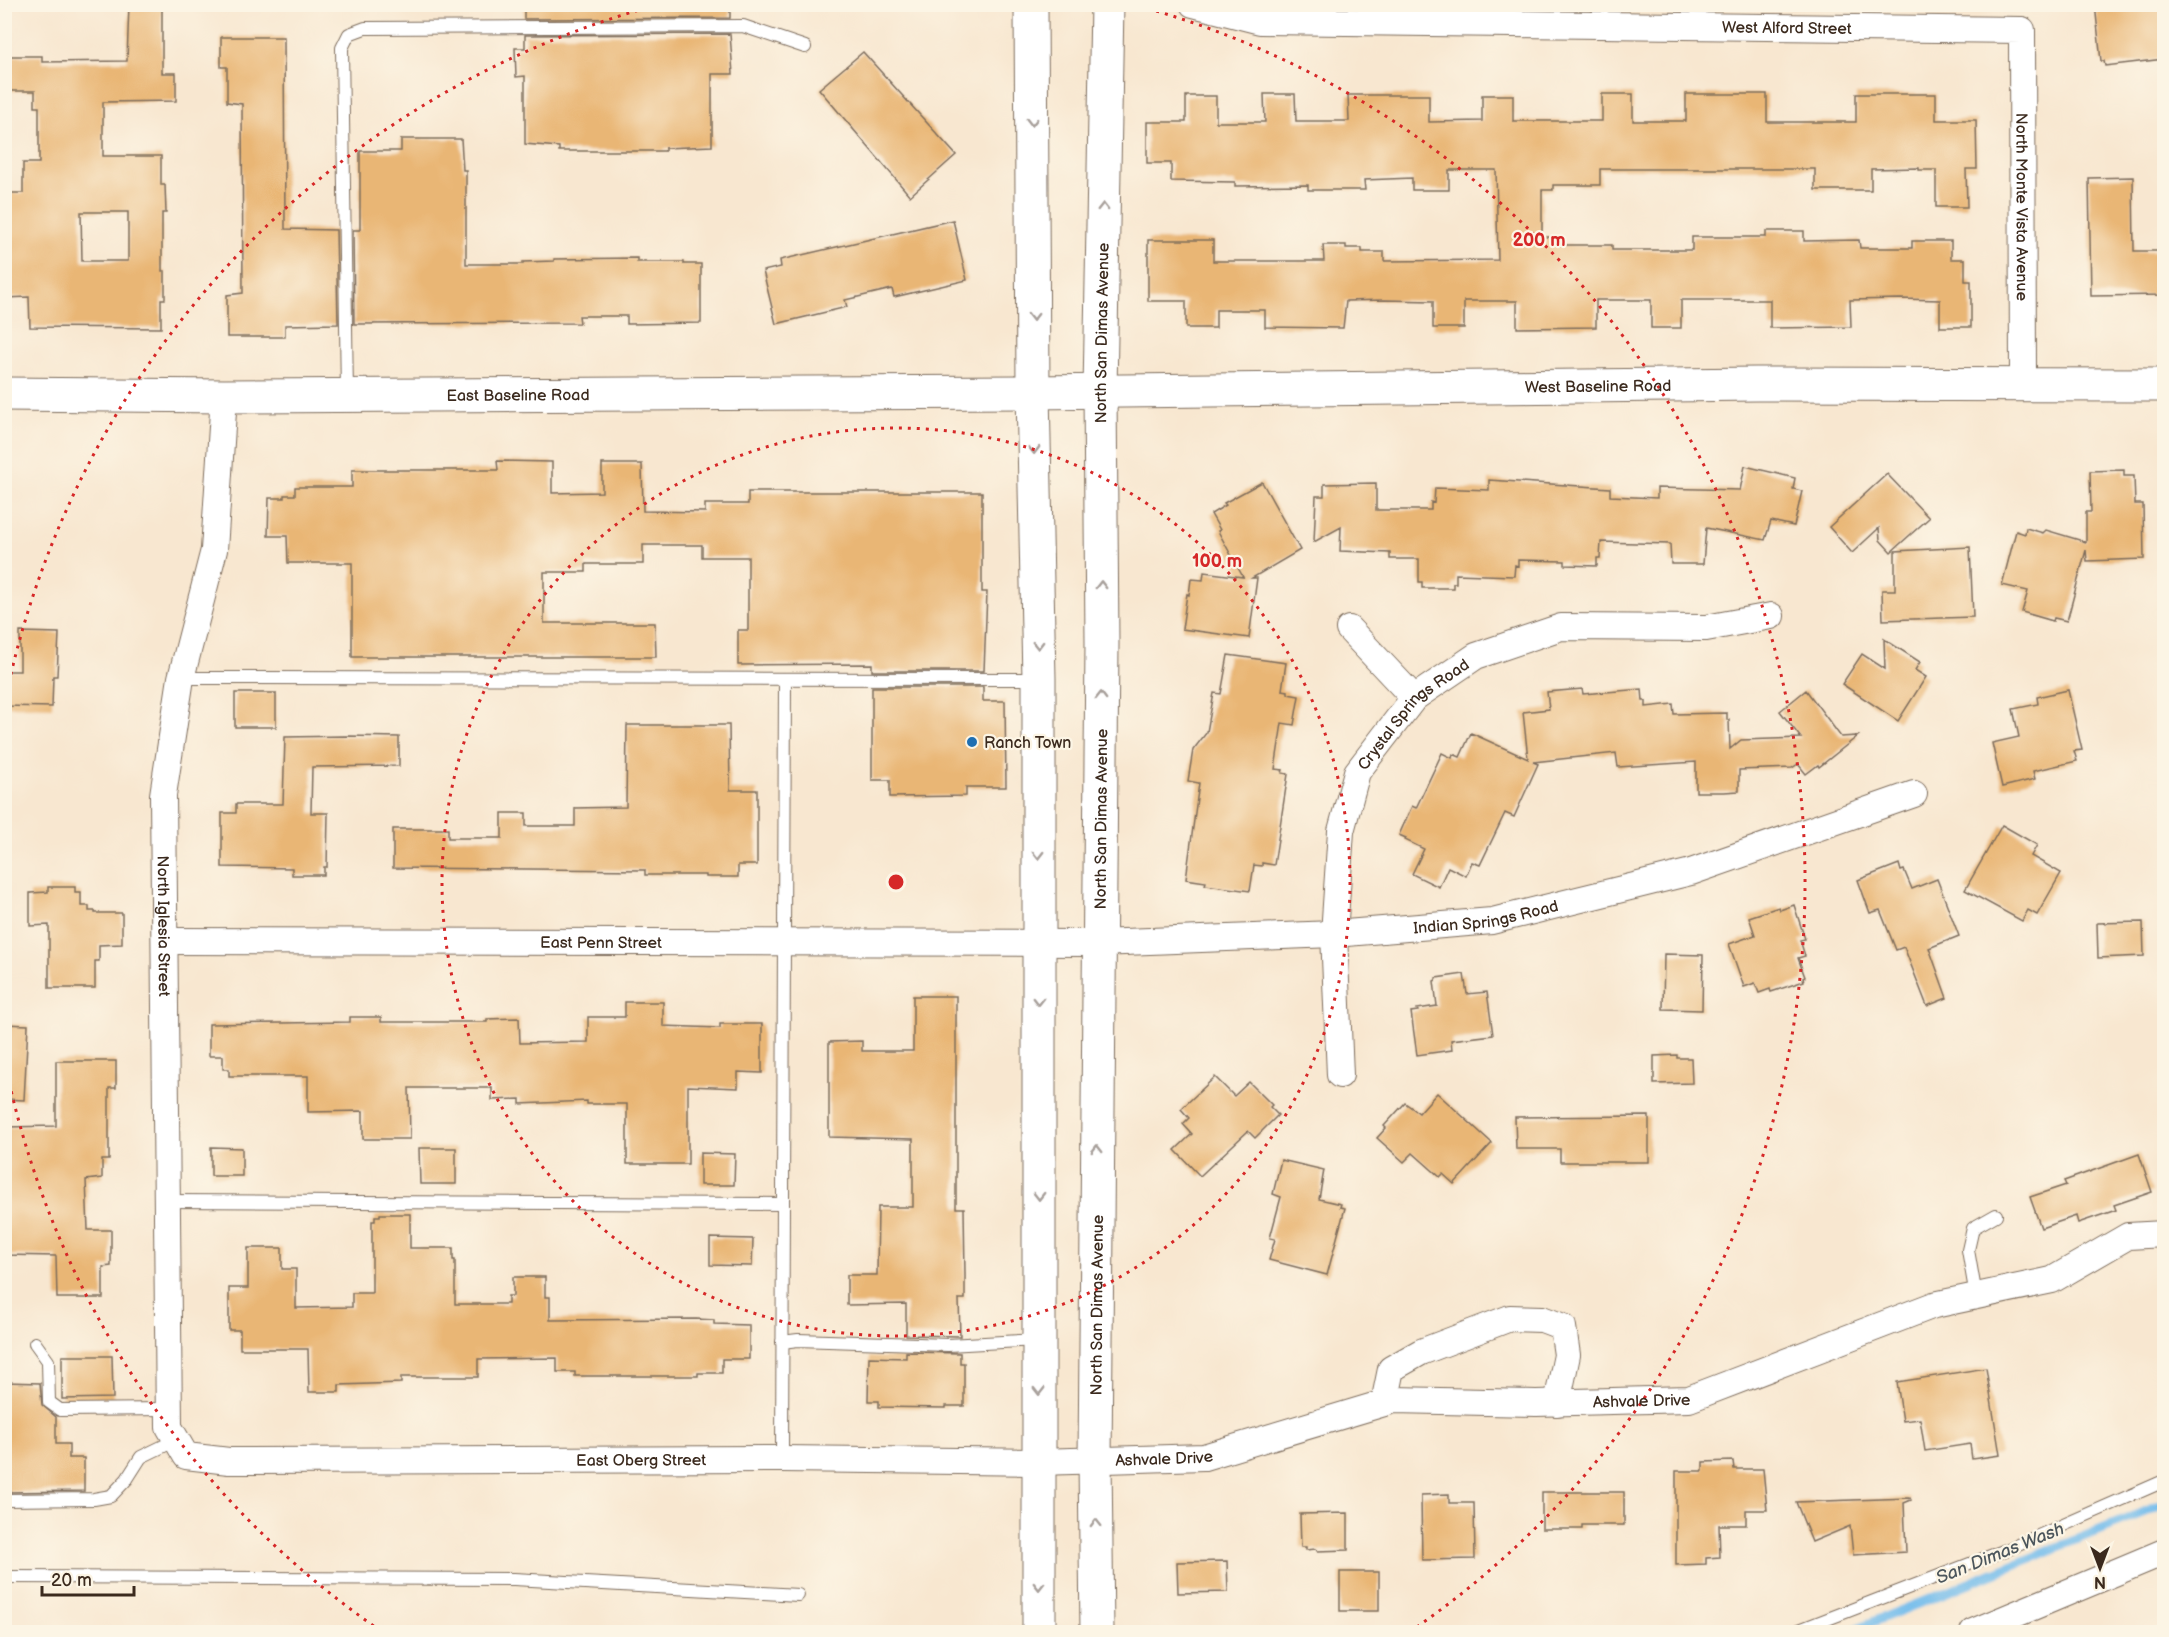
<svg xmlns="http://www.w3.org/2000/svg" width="2169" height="1637" font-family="'Balsamiq Sans',sans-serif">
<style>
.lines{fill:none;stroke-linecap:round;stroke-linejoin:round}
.stream{stroke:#74bdec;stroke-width:9}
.building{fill:#e9b674;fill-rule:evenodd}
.service-casing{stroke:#7d6c5c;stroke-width:14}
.minor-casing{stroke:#7d6c5c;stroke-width:28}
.secondary-casing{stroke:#7d6c5c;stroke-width:35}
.primary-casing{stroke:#7d6c5c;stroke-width:35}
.service{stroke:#fff;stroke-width:12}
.minor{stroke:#fff;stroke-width:26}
.secondary{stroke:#fff;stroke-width:33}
.primary{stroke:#fff;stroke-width:33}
.oneway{stroke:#a79f9a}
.ring{fill:none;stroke:#d62828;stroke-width:3;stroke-dasharray:3 6}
.poi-dot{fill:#1f6fb2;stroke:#fcf5e5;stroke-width:2}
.labels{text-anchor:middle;stroke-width:4.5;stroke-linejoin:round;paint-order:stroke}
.street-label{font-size:16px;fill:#3b2a1e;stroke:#fcf5e5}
.poi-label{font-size:16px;fill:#3b2a1e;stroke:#fcf5e5;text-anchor:start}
.water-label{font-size:18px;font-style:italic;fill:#4c565c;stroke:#fcf5e5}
.centre{fill:#d62828;stroke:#fcf5e5;stroke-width:3}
.ring-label{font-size:18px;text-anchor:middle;font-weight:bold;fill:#d62828;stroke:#fcf5e5;stroke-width:4.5;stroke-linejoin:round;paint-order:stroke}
</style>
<rect width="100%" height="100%" fill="#fcf5e5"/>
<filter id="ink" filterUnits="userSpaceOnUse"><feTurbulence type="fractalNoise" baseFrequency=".0167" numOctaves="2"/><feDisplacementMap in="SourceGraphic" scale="12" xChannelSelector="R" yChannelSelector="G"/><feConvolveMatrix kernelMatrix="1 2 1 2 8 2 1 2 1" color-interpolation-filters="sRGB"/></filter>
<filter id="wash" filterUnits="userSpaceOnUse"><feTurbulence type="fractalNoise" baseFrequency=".008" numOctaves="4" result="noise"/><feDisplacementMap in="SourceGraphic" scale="24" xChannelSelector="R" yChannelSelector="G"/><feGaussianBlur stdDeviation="1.35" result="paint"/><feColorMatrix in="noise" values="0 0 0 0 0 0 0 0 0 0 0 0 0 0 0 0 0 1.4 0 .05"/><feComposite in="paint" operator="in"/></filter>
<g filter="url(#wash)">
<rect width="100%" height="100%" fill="#f8e7d0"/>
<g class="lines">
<polyline class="stream" points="1848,1632 2164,1504"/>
</g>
<g id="blocks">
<g class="building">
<path d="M129 4H162V73H176V101L103 102V156H161V185H165L166 213H162V271H165V299H161V328L30 327 29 297 4 298V193H23V163H39V107H35V91H9V56H42V62L127 61ZM81 212H128V261H82Z"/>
<polygon points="524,4 730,4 730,18 524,19"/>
<polygon points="2095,4 2164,4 2164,59 2105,66 2104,61 2101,61"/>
<polygon points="730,34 733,74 712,74 712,146 665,148 665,151 559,151 559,147 525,144 525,76 516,77 515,48 525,48 525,35"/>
<polygon points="221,37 284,37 285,229 336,230 338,324 285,325 285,337 227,337 227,295 243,293 242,104 227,102 227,67 221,67"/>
<polygon points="863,52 956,155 910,196 819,89"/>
<polygon points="1264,94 1295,94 1296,121 1349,121 1348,95 1429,95 1429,122 1482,121 1482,95 1513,95 1513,121 1602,121 1602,94 1633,94 1633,121 1686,121 1686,94 1767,94 1767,122 1856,122 1856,94 1936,94 1936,120 1976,120 1977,169 1966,169 1967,207 1936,207 1936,170 1919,170 1919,168 1871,169 1871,190 1815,190 1815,169 1600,169 1600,185 1553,185 1553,190 1542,190 1542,237 1557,237 1557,245 1612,245 1612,250 1692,250 1692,237 1766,237 1766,231 1804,231 1804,241 1859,240 1860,248 1912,248 1912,241 1951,241 1951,259 1965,259 1965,281 1971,281 1971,327 1940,327 1940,300 1900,299 1850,300 1851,327 1770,328 1770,300 1681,300 1681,328 1651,328 1651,300 1596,300 1596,327 1517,328 1517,301 1464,301 1464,328 1433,328 1433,301 1384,300 1346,301 1343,328 1265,327 1265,310 1216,310 1216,328 1186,328 1186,301 1148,301 1148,240 1213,240 1213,261 1324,261 1323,245 1346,245 1346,248 1362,248 1362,252 1384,252 1384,261 1498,260 1496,170 1449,170 1449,190 1412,190 1412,178 1364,180 1365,190 1308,190 1308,185 1235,186 1235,182 1171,181 1171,163 1147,163 1147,122 1186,122 1186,96 1216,96 1216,122 1265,122"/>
<polygon points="401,139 461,139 463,170 466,170 466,264 523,264 523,262 554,261 554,259 637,258 637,262 684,262 684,264 701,264 701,323 627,324 627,316 579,316 580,323 354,324 353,230 360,230 360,151 401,151"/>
<polygon points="2133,177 2134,251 2164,251 2164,295 2091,296 2089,178"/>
<polygon points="953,220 967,280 894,297 892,289 845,300 847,307 776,324 763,271 781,267 780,260"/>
<polygon points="497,461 552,462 552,493 602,492 602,464 642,464 643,511 705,512 705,504 748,504 748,492 982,492 982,592 987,592 984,671 872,671 872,664 738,665 738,630 748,630 748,557 702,557 702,545 643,545 643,564 586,564 586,572 544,572 544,623 655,623 656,657 352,657 352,563 288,563 287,536 268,536 269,498 284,498 284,495 295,495 295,487 352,487 352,470 498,470"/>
<polygon points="1745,466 1795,478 1793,489 1802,491 1794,526 1771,521 1765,540 1706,528 1703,564 1671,564 1670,544 1601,542 1600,558 1597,558 1597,566 1565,565 1565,561 1518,560 1518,566 1515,565 1514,576 1456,574 1456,583 1453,583 1453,588 1422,588 1422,582 1419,582 1419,559 1390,559 1390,553 1340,551 1341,527 1314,542 1316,496 1324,496 1324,484 1376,483 1376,510 1431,510 1431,502 1434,503 1435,488 1489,490 1489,480 1610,488 1610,496 1657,498 1657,488 1740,490"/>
<polygon points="2124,470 2124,476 2134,476 2135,504 2143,504 2144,559 2087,561 2086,550 2067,621 2054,618 2053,621 2022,612 2028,591 2002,585 2016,531 2025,534 2026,528 2043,533 2046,530 2086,542 2086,512 2091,512 2090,471"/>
<polygon points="1887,474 1929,518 1891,552 1880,540 1879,528 1852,553 1829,527"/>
<polygon points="1262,482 1300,550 1252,578 1257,578 1249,638 1182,629 1187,594 1189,595 1191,579 1203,580 1204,572 1243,577 1218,531 1220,530 1211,514 1226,505 1224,503"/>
<polygon points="1970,547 1973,617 1883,620 1882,590 1895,590 1895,551"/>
<polygon points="20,632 59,633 57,676 53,676 52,707 4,706 4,671 20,671"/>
<polygon points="1884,639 1920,662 1915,670 1926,677 1898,721 1842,684 1862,654 1885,669"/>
<polygon points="1228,655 1286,663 1282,690 1288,691 1288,694 1299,696 1294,725 1282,723 1275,769 1283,770 1282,773 1288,774 1274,865 1262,863 1262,866 1254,865 1250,891 1205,885 1206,882 1186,879 1199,783 1188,781 1193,750 1207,732 1214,693 1221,694"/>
<polygon points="872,687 983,687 983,701 1005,701 1006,787 966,787 966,796 890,797 890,780 872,780"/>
<polygon points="1582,689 1583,694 1642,689 1643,701 1646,701 1646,707 1673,704 1674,714 1727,713 1727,720 1729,720 1730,749 1741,740 1801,738 1780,711 1806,690 1841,737 1858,736 1819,767 1818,765 1806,774 1798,764 1792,768 1739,770 1739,791 1724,792 1696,792 1696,762 1618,767 1616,753 1533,762 1538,764 1514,817 1505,813 1480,865 1472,862 1466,876 1448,867 1439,887 1412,874 1424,849 1405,840 1406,838 1399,835 1412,806 1416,808 1442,753 1452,758 1453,754 1460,757 1471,733 1528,759 1523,712 1549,709 1547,692"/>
<polygon points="2068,690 2082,750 2074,751 2077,761 2033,771 2035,779 2002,787 1992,743 2019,737 2013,709 2038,704 2037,697"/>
<rect x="235" y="693" width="41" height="34"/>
<polygon points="627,725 729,725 730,790 757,790 757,865 738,865 738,877 706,877 706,875 645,875 645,870 393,868 393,829 448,829 448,838 502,838 502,813 526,813 526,826 575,826 575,808 626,807"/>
<polygon points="347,736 399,737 399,766 312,767 311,813 328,813 327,867 324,867 324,875 292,875 292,868 222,867 222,813 236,813 236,804 283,804 285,737"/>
<polygon points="2002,825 2037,845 2031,856 2061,873 2037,915 2028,910 2022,921 1965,890"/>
<polygon points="1899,864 1901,871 1904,870 1912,889 1937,879 1959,936 1929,948 1947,998 1927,1006 1904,947 1896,950 1880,910 1870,913 1858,880"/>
<polygon points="48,887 75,887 75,892 81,892 81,906 89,906 89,911 95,911 95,913 122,913 122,944 99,945 99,961 95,961 95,988 49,988 49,925 30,926 30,893 48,892"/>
<polygon points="1794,905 1805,939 1800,940 1805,956 1798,958 1805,977 1803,978 1804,981 1771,992 1770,989 1759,993 1755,983 1744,987 1729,944 1755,935 1749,917 1779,907 1780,910"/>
<polygon points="2143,922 2144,956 2098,958 2097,923"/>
<polygon points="1664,954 1703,955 1702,1010 1663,1009"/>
<polygon points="1464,974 1467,994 1487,992 1493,1035 1451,1040 1452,1050 1417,1055 1411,1012 1418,1011 1417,1009 1437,1006 1434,981 1436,980 1436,978"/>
<polygon points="913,996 956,996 956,1208 964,1208 965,1276 965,1299 959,1299 960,1336 906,1335 906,1304 847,1305 847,1275 877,1275 878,1207 913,1207 913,1139 829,1137 829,1042 862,1041 862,1051 913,1051"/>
<polygon points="625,1002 663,1002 663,1026 720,1028 720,1024 762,1024 762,1073 738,1072 738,1088 688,1086 688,1164 627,1164 627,1104 587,1104 587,1101 520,1104 520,1099 492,1100 492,1088 409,1088 410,1139 363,1139 363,1111 308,1112 308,1076 229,1076 229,1069 223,1069 223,1056 209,1056 209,1024 350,1022 350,1017 381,1017 381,1022 487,1022 487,1019 519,1018 520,1043 588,1042 588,1017 625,1017"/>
<polygon points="4,1024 28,1025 24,1100 4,1099"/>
<polygon points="1677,1055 1677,1058 1691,1058 1692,1083 1654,1084 1654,1056"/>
<polygon points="56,1061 116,1061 116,1088 109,1088 109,1160 102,1160 102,1178 86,1180 88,1230 111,1230 111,1266 103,1267 103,1298 57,1298 56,1256 4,1255 5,1127 56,1126"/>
<polygon points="1215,1077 1234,1096 1249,1082 1272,1105 1270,1107 1278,1115 1255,1138 1248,1131 1200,1176 1175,1150 1192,1134 1183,1124 1189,1118 1181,1109"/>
<polygon points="1437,1093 1492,1143 1454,1184 1443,1174 1440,1177 1413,1153 1404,1162 1377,1138 1386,1128 1384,1126 1405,1103 1419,1113"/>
<polygon points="1649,1116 1649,1162 1560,1162 1560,1149 1516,1149 1515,1117"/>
<polygon points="211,1147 242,1148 242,1176 211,1176"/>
<polygon points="419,1148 456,1148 456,1184 420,1184"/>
<polygon points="700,1153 735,1154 734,1185 700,1185"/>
<polygon points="2139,1154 2152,1192 2114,1205 2116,1210 2078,1223 2076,1216 2041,1228 2030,1197 2066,1185 2064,1181"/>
<polygon points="1281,1160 1324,1170 1319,1199 1341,1204 1340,1207 1345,1208 1327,1275 1269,1260 1275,1239 1270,1238 1281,1197 1273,1194"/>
<polygon points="380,1214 410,1214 410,1248 453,1248 453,1260 455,1260 455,1304 508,1304 508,1296 513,1296 513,1277 545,1277 545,1297 550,1297 550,1320 696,1319 714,1320 714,1324 749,1325 749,1359 722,1359 722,1373 698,1373 698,1376 575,1376 575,1372 557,1372 557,1358 478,1359 478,1377 401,1377 401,1383 339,1385 339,1392 309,1392 308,1349 240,1349 240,1330 229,1330 229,1288 248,1288 248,1248 282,1248 282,1269 296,1269 296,1308 352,1307 352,1293 372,1293 372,1221 375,1221 375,1216 380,1216"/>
<polygon points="710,1238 753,1239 752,1266 710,1265"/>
<polygon points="906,1352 960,1353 960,1363 964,1363 964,1406 946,1406 946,1408 879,1407 879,1401 868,1401 869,1357 906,1358"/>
<polygon points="62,1356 112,1356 113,1398 62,1399"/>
<polygon points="1986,1368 2000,1455 1972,1459 1970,1444 1925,1451 1920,1419 1903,1421 1897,1382"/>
<polygon points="4,1382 40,1383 42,1405 56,1417 56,1444 69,1444 69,1458 84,1458 84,1491 4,1492"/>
<polygon points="1733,1461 1734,1469 1763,1469 1767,1510 1746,1510 1746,1525 1719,1525 1720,1557 1706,1558 1706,1564 1676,1565 1676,1471 1703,1471 1703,1462"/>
<polygon points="1542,1492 1624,1492 1624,1525 1582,1525 1582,1529 1542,1529"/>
<polygon points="1449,1494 1449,1503 1474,1503 1475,1559 1422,1560 1421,1495"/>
<polygon points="1910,1498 1911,1500 1904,1503 1906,1552 1853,1555 1850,1526 1812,1542 1796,1502"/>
<polygon points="1348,1513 1348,1550 1317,1551 1316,1549 1306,1550 1306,1547 1301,1547 1300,1514"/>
<polygon points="1227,1561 1228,1592 1178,1593 1177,1562"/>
<rect x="1340" y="1572" width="39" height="39"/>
</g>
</g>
</g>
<g filter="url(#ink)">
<use href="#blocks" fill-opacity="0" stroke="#7d6c5c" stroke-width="1.5"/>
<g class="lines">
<g class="service-casing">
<g id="service">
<polyline points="347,394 342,48 349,34 365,28 743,26 805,47"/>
<polyline points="181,678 1037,679"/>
<polyline points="166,1201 783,1204"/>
<polyline points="1976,1296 1968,1250 1973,1228 1996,1215"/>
<polyline points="782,1342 798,1340 948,1345 1038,1340"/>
<polyline points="35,1343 48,1361 49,1402 60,1410 169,1409"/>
<polyline points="782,1459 785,679"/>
<polyline points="4,1500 94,1499 111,1496 127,1479 141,1457 176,1440"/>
<polyline points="4,1577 514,1579 798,1595"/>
<polyline points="1794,1632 2011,1548 2164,1481"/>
</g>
</g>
<g class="minor-casing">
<g id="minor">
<path id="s1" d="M1193 4 1260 21 2022 30 2023 384"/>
<path id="s2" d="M224 396 214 550 181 678 163 795 169 1427 186 1456 229 1461 782 1459 1039 1462 1204 1457 1394 1400 1536 1403 1689 1399 1934 1305 2052 1280 2128 1236 2164 1234"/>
<polyline points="1349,629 1414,698"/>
<path id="s3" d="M165 941 1098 943 1334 934 1492 921 1691 872 1914 794"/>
<path id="s4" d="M1340 1075 1334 934 1341 831 1357 772 1414 698 1476 656 1561 627 1706 628 1771 616"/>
<polyline points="1384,1403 1391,1369 1421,1352 1510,1318 1542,1319 1563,1327 1567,1355 1557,1403"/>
<polyline points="1973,1632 2164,1552"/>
</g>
</g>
<g class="secondary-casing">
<g id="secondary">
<path id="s5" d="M4 394 224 396 1033 392 1757 384 2164 385"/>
</g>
</g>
<g class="primary-casing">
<g id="primary">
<polyline points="1031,4 1033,392 1039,679 1039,1632"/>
<path id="s6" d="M1097 1632 1095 1460 1102 643 1100 391 1107 4"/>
</g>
</g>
<use href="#service" class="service"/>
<use href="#minor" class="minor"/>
<use href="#secondary" class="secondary"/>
<use href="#primary" class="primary"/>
</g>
<defs><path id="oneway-chevron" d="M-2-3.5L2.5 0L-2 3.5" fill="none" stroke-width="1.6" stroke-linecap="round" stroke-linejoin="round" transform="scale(1.5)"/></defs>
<g class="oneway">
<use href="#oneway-chevron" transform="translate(1032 122) rotate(90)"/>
<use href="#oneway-chevron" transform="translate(1103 207) rotate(-89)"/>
<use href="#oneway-chevron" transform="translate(1033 317) rotate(90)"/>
<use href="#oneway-chevron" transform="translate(1034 450) rotate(89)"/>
<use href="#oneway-chevron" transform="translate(1101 585) rotate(-90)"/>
<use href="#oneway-chevron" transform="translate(1038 645) rotate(89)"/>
<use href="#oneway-chevron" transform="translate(1101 696) rotate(-89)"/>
<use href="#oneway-chevron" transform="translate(1038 855) rotate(90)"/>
<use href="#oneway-chevron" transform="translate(1038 1001) rotate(90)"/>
<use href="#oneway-chevron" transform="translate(1097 1149) rotate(-90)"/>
<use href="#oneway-chevron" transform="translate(1039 1196) rotate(90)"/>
<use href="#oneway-chevron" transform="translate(1039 1391) rotate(90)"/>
<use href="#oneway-chevron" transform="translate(1096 1523) rotate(-91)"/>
<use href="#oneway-chevron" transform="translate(1039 1586) rotate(90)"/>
</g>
</g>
<g class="ring">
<circle cx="896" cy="882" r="454"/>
<path d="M381 1631A909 909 0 0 1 5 1063M5 701A909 909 0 0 1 653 6M1139 6A909 909 0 0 1 1411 1631"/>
</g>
<circle class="poi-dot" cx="972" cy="742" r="6"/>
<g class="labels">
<g class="street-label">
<text dy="6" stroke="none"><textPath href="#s1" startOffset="596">West Alford Street</textPath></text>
<text dy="6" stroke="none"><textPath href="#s1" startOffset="1008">North Monte Vista Avenue</textPath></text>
<text dy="6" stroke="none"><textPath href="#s6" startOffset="1299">North San Dimas Avenue</textPath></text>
<text dy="6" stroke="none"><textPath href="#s5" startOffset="1594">West Baseline Road</textPath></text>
<text dy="6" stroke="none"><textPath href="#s5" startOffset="514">East Baseline Road</textPath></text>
<text dy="6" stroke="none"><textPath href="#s4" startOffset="387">Crystal Springs Road</textPath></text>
<text dy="6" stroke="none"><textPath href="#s6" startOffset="813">North San Dimas Avenue</textPath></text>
<text dy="6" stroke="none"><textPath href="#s3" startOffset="1322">Indian Springs Road</textPath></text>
<text dy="6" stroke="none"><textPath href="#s2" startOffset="536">North Iglesia Street</textPath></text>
<text dy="6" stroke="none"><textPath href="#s3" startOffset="436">East Penn Street</textPath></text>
<text dy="6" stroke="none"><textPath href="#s6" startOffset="327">North San Dimas Avenue</textPath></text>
<text dy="6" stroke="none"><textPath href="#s2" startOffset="2535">Ashvale Drive</textPath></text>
<text dy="6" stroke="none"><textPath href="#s2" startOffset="2049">Ashvale Drive</textPath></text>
<text dy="6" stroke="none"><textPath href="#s2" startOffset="1526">East Oberg Street</textPath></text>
</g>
<g class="poi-label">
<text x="984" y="748">Ranch Town</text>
</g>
<g class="water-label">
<text transform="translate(2000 1553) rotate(-22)" y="6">San Dimas Wash</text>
</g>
</g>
<circle cx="896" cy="882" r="9" class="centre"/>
<g class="ring-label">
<text x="1539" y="246">200 m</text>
<text x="1217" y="567">100 m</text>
</g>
<rect width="2169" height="1637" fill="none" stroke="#fcf5e5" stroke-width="24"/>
<g transform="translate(2100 1568) rotate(180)" stroke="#fcf5e5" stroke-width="4.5" paint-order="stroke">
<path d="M0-4.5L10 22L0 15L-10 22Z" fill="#3b2a1e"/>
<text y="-9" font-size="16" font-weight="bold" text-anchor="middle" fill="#3b2a1e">N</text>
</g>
<path d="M42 1586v9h92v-9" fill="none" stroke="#3b2a1e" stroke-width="3"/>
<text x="51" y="1586" font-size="18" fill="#3b2a1e" stroke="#fcf5e5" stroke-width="4.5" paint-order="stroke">20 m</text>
</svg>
